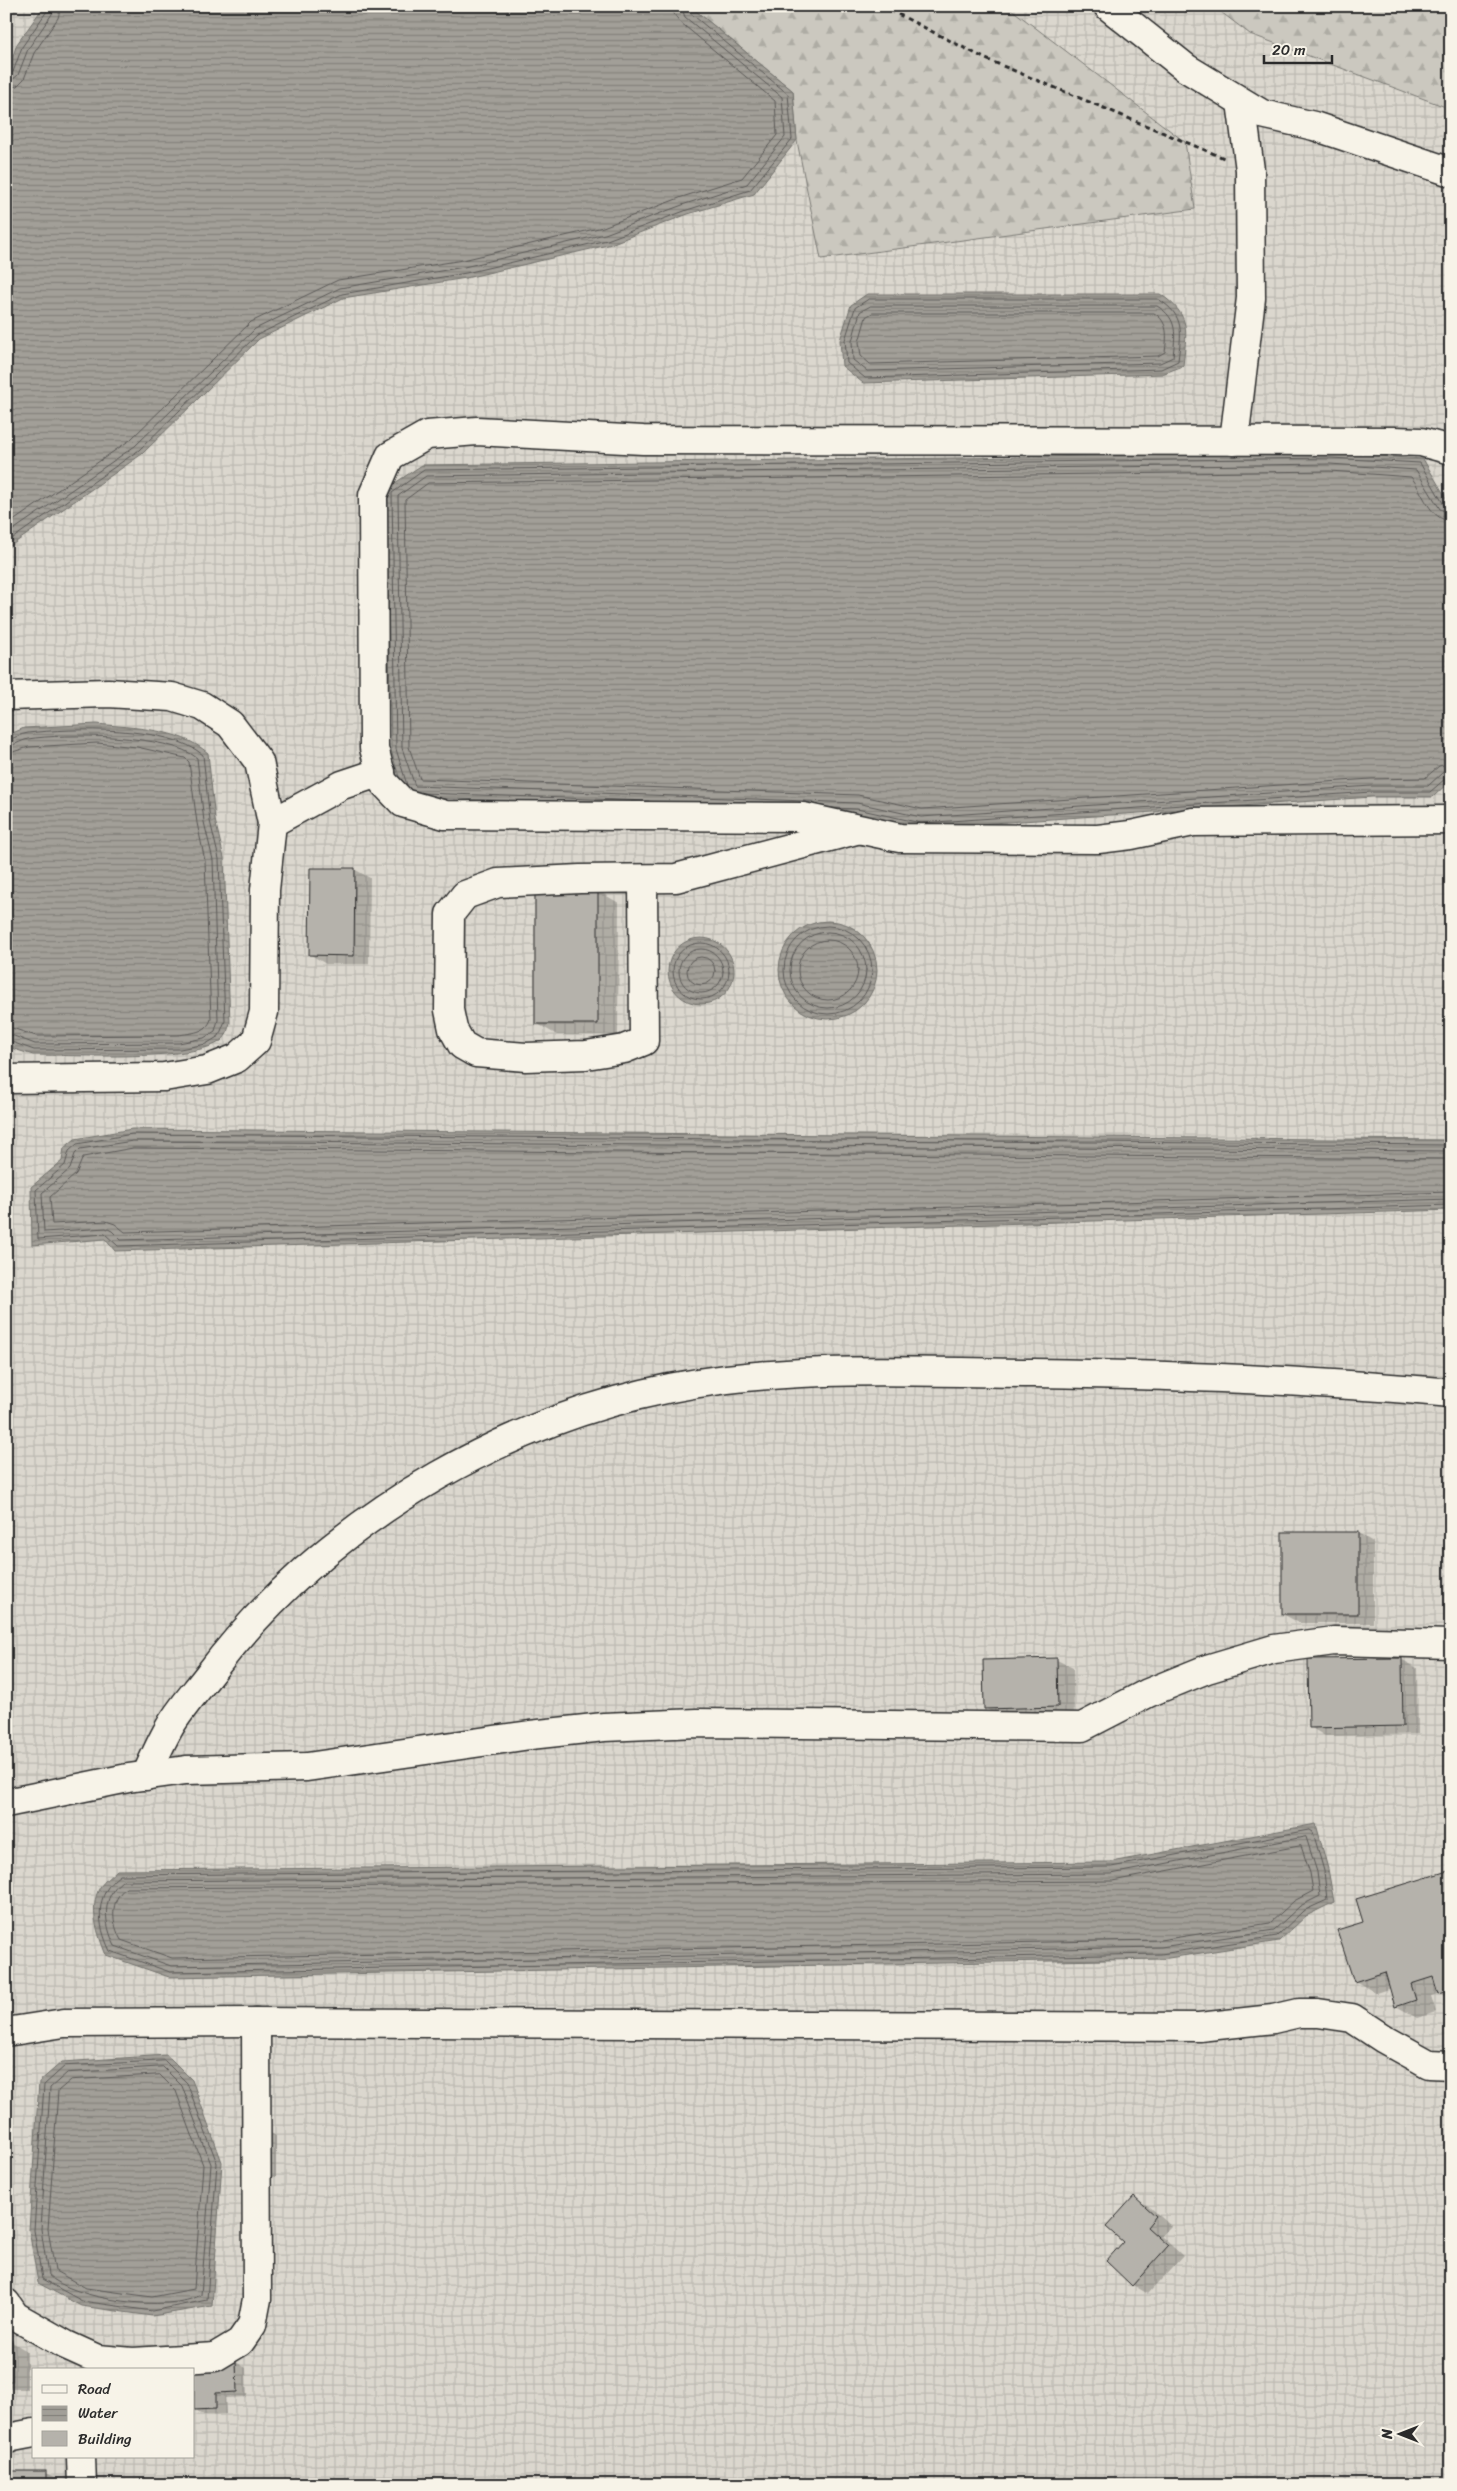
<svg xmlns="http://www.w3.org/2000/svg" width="1457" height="2491" font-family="Sriracha,sans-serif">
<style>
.industrial{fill:url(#industrial-grid);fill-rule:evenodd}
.forest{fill:url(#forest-firs);stroke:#7b7a75}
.water{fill:url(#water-rules);stroke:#72716c}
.shadow{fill:#0003}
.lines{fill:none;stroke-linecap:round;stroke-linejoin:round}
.shore{stroke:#5b5957;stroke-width:1}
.building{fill:#b5b2ab;stroke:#2b2b2b}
.minor-casing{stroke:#2b2b2b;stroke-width:31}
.path{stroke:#2b2b2b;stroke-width:3;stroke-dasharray:5 4;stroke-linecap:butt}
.minor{stroke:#f7f3e8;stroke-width:28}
</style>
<defs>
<pattern id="industrial-grid" width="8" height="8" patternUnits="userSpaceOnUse" patternTransform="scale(1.25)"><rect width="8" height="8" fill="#dbd7ce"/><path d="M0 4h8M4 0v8" fill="none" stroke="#bcb9b1"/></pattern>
<pattern id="forest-firs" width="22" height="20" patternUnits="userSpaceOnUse" patternTransform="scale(1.25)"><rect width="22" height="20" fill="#cbc8bf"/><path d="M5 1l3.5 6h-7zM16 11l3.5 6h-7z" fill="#aeaca4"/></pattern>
<pattern id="water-rules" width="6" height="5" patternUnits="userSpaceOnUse" patternTransform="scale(1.25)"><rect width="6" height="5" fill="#a29f98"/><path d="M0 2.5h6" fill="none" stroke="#84827c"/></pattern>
</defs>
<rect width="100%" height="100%" fill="#ebe7dd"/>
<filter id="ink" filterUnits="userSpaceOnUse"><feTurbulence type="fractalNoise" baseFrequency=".02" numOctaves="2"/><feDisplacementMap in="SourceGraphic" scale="10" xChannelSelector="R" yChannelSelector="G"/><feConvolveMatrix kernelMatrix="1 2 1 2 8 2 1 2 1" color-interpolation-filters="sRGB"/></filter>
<g filter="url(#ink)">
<path class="industrial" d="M6 6H1451V2485H6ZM34 2370H194V2457H34Z"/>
<g class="forest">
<polygon points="690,6 1007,6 1185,142 1195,209 821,259 797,141 793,91"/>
<polygon points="1213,6 1451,6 1451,109 1250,34"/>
</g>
<g class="water">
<polygon points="44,6 690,6 793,91 797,140 754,194 688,214 608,245 466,278 343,298 259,339 142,454 6,549 6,76 17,44"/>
<path d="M867 294H1160C1193 316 1186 332 1183 366L1162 374 863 383 842 366 840 340 851 305Z"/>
<polygon points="1331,453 1423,459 1451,506 1451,780 1433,797 1372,797 920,828 856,814 405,797 391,750 386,489 422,465"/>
<path d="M97 724C133 728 179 728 208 753L215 820 224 858 230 1023C228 1028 227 1036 222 1040 196 1062 72 1055 33 1055L11 1048 6 1042V736L24 728Z"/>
<circle cx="828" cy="970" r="49"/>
<circle cx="701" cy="971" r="33"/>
<polygon points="132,1129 1451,1140 1451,1210 115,1251 105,1239 32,1245 31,1187 62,1161 64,1148 75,1139"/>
<path d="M1316 1824 1328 1869 1334 1902 1306 1916 1279 1941 1162 1959 169 1977 106 1955C98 1935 88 1908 100 1887 104 1881 112 1875 117 1870L1111 1862Z"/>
<polygon points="167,2055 192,2080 222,2162 212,2306 152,2316 81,2306 38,2283 29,2230 39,2082 62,2062"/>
</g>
<g class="shadow">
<polygon points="354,869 370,878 369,964 326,964 311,955"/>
<polygon points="598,891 619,903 618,1035 557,1035 536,1023"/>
<polygon points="1358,1533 1373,1542 1373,1623 1299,1623 1283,1614"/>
<polygon points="1401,1659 1417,1668 1418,1734 1325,1736 1310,1727"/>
<polygon points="1057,1660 1073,1668 1074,1716 1000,1717 985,1708 984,1661"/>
<polygon points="1451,1871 1451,2000 1440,1993 1431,1996 1436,2012 1417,2018 1396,2006 1391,1988 1376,1993 1355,1981 1365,1923"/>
<polygon points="266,2130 276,2136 276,2177 255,2178"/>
<polygon points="1134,2198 1150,2207 1171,2226 1161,2236 1183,2256 1148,2294 1133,2285"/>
<polygon points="6,2342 12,2342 27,2351 27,2389 6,2389"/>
<polygon points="215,2362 236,2362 246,2368 247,2397 225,2398 226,2414 204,2415 194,2409 194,2373 216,2373"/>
<polygon points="45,2473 56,2478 56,2485 14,2485"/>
</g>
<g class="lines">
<g class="shore">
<polyline points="6,75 13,72 22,47 47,11 47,6"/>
<polyline points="6,81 12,80 18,75 28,49 52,14 54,6"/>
<polyline points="6,88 17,86 24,79 34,53 58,18 61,6"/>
<path d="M869 299H1158C1186 316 1181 333 1178 361L1161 369 865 378 847 363 845 340 855 308Z"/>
<path d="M871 306H1157C1179 319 1175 335 1173 357L1160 363 867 371 853 360 852 341 860 312Z"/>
<path d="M873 313H1154C1169 322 1167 337 1165 352L1158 356 870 364 861 356 859 342 866 317Z"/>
<polyline points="1451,514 1440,509 1416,470 1330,464 426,476 398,496 402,748 415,786 857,803 921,817 1371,786 1428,786 1442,773 1451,770"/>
<path d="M1451 521C1429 520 1423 491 1411 477L1330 471 428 483 405 500 409 747 420 779 858 795 922 809 1371 779 1425 778 1439 766 1451 763"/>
<polyline points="6,526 130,440 251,322 338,280 463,260 603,227 682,197 742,178 777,135 775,101 680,22 674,14 673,6"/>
<polyline points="6,535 135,446 255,329 340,288 464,267 605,234 685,204 747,184 785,137 782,97 685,17 681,6"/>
<polyline points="6,543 139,450 257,335 342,294 466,273 607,240 687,210 750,190 792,139 788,94 689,12 687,6"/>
<path d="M6 740C14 739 20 734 28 733 72 728 169 725 203 755L210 821 219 859 225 1021 219 1036 206 1044 180 1049 34 1050 6 1040"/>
<path d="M6 746C14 746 20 741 28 739 64 733 169 734 197 758L204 822 213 860 218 1020 215 1031 204 1038 179 1043 35 1044 6 1033"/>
<path d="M6 754 29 747 97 743 137 747 185 758 189 762 197 823 205 861 211 1019C207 1033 191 1033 178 1035L36 1036 6 1026"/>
<polyline points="407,785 396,749 392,493 424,470 1331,458 1420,463 1444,505 1451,507"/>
<polyline points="422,793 649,801"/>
<polyline points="832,808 857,809 921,823 1371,792 1430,792 1446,778 1451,777"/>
<circle cx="828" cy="970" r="44"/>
<circle cx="828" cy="970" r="38"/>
<circle cx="828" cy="970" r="30"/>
<circle cx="701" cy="971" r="28"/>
<circle cx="701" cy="971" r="22"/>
<circle cx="701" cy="971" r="14"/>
<polyline points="1451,1145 132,1134 77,1144 69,1151 65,1165 36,1190 38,1239 105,1234 118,1246 1451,1205"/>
<polyline points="1451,1151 133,1141 80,1149 75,1154 70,1169 42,1193 44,1232 106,1228 112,1231 121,1240 1451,1199"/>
<polyline points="1451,1159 133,1148 83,1157 76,1174 50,1197 52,1224 106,1221 115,1224 125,1232 1451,1192"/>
<path d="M1310 1830 1313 1832 1324 1871 1327 1900 1303 1911 1277 1936 1161 1954 170 1972 110 1951C97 1924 94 1894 120 1875L1111 1867Z"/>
<path d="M1306 1837 1317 1872 1320 1896 1300 1906 1274 1930 1161 1947 171 1966 115 1946C104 1924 101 1897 122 1881L1111 1874Z"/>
<path d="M1301 1846 1310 1873 1313 1891 1294 1901 1270 1923 1160 1940 172 1958 121 1940C112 1924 109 1900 126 1888L1112 1881Z"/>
<polygon points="165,2061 187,2083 217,2163 207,2300 152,2311 82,2301 42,2279 34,2230 44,2085 65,2066"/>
<path d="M163 2067 182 2086 211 2164 201 2295C169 2313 74 2300 48 2275L41 2229 50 2088 67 2073Z"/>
<polygon points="160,2075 176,2091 203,2165 194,2289 152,2297 86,2288 55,2271 48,2229 58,2091 71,2080"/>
</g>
</g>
<g class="building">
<polygon points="310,868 355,868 354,956 309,955"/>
<polygon points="535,889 598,890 598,1024 535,1024"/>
<rect x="1282" y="1532" width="76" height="82"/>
<polygon points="1057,1658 1058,1707 984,1709 983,1660"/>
<polygon points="1402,1658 1403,1726 1309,1728 1308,1659"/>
<polygon points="1451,1870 1451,1990 1438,1994 1433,1977 1411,1984 1416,2000 1395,2007 1385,1972 1354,1982 1337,1930 1363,1922 1356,1899"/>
<polygon points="1134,2196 1156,2216 1147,2227 1168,2246 1132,2286 1106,2261 1123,2242 1106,2227"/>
<rect x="6" y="2341" width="6" height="40"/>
<polygon points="214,2361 236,2361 237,2392 216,2393 216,2409 194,2410 194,2372 214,2371"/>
<rect x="13" y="2471" width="33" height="14"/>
</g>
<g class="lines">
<g class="minor-casing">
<g id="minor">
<polyline points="1108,6 1186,68 1262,114 1314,126 1451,172"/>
<polyline points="1234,441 1251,298 1250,170 1241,102"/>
<polyline points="1451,450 1421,442 1394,441 643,440 477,431 427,435 390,456 373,495 374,748 383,782 403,803 445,815 803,817 900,838 1098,839 1131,835 1193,822 1451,820"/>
<polyline points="6,696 108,693 172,697 202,706 230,724 259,762 272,823 265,890 264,1012 256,1041 237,1058 207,1070 164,1077 6,1079"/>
<polyline points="272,823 342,785 381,772"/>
<polyline points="643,879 644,1041 624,1049 586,1055 526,1057 476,1053 462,1045 453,1029 449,1010 450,914 465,895 498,883 580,879 676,878 856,830"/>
<path d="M146 1776C153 1760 160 1744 168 1730 178 1711 194 1694 207 1677 329 1514 526 1403 727 1379 828 1367 932 1372 1034 1373 1174 1375 1312 1380 1451 1393"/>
<polyline points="6,1803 128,1778 186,1770 307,1767 530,1735 604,1727 697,1723 1082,1727 1148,1693 1207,1669 1274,1649 1334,1641 1451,1644"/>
<polyline points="6,2032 64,2023 256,2022 1199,2027 1273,2019 1299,2013 1318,2013 1352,2018 1384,2039 1429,2064 1451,2065"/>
<polyline points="6,2303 15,2316 66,2345 97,2359 133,2362 215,2357 240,2342 252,2325 257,2299 256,2022"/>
<polyline points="6,2440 13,2437 34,2433"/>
<polyline points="81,2457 82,2485"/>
</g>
</g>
<polyline class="path" points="882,6 986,59 1224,158"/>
<use href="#minor" class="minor"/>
</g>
</g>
<rect width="1457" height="2491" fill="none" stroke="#f7f3e8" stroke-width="25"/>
<rect x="12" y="12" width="1432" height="2466" fill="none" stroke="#2b2b2b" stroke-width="2" filter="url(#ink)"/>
<rect x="32" y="2368" width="162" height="90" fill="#f7f3e8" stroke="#a5a39c"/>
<rect x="42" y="2385" width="25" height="8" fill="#f7f3e8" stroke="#a5a39c"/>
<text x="78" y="2394" font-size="15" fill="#2b2b2b">Road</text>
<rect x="42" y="2406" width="25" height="15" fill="url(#water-rules)" stroke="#a5a39c"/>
<text x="78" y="2418" font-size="15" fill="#2b2b2b">Water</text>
<rect x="42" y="2431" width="25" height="15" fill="#b5b2ab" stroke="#a5a39c"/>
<text x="78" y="2444" font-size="15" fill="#2b2b2b">Building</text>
<g transform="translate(1400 2434) rotate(270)" stroke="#f7f3e8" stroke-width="4" paint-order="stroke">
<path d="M0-4L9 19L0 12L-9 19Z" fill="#2b2b2b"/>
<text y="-8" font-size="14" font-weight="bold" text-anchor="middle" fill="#2b2b2b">N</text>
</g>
<path d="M1264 55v8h68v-8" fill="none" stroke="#2b2b2b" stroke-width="2.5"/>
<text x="1272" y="55" font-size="15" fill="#2b2b2b" stroke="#f7f3e8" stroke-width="4" paint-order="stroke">20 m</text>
</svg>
